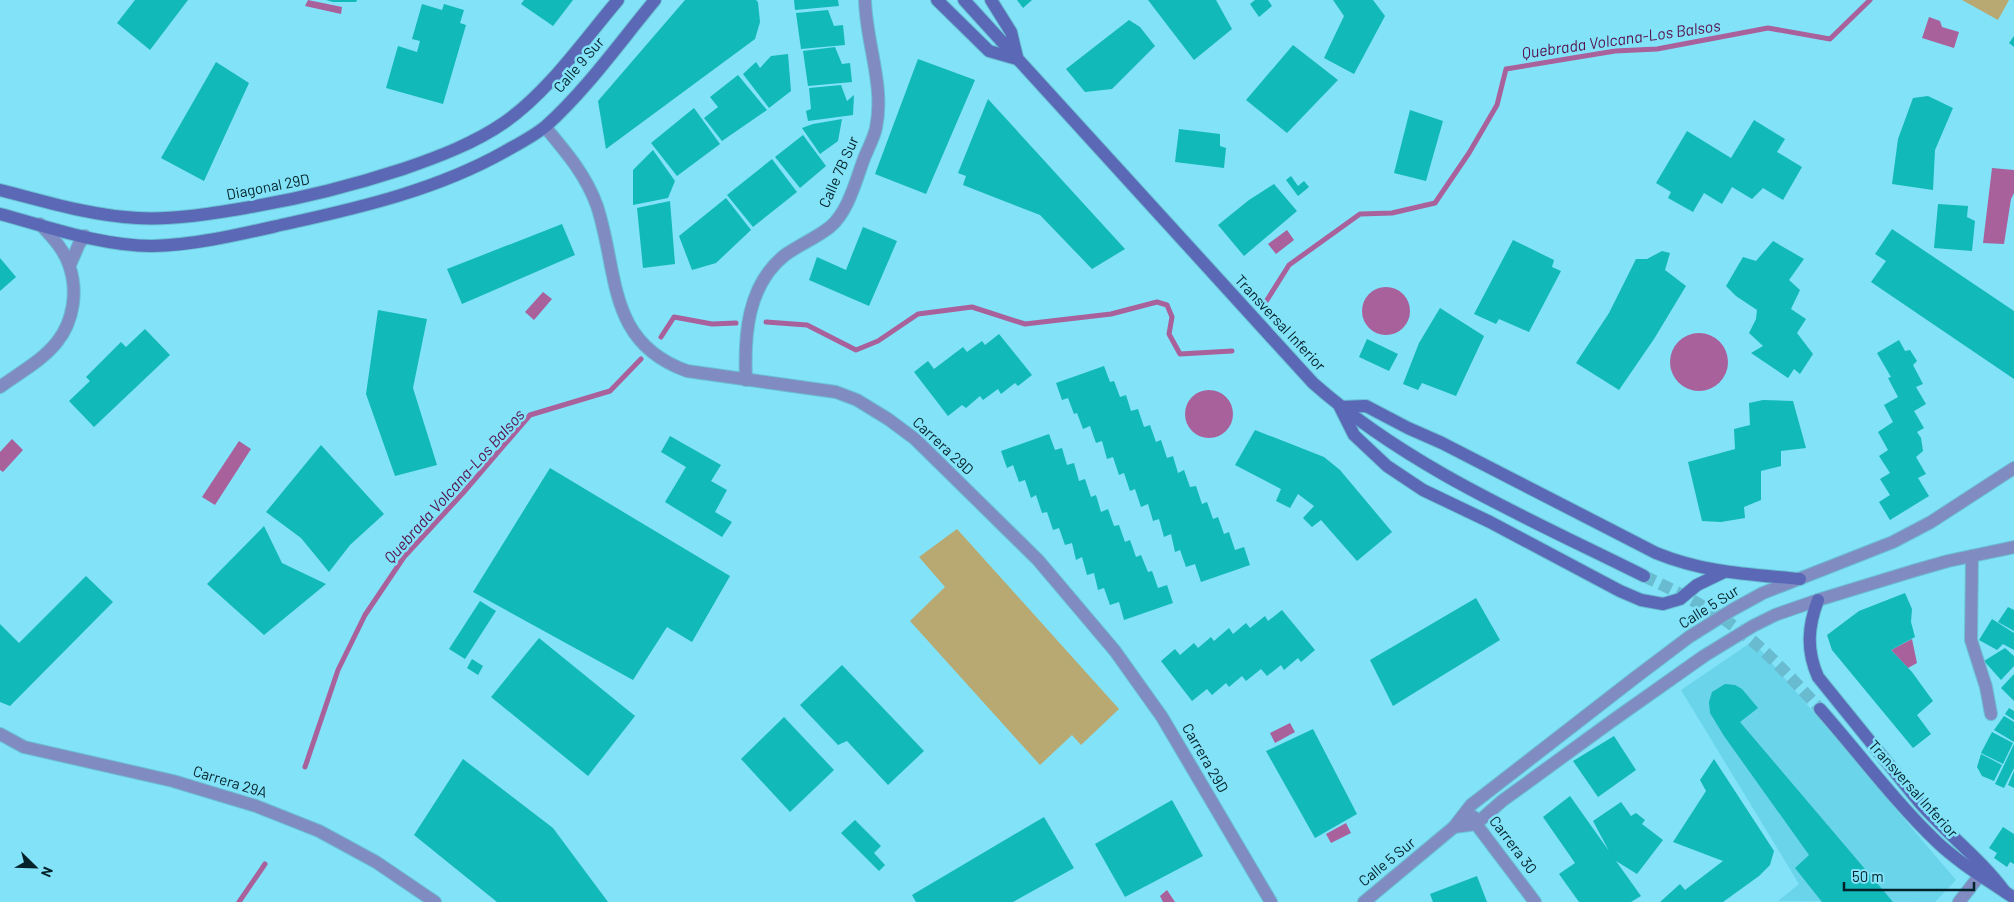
<svg xmlns="http://www.w3.org/2000/svg" width="2014" height="902" font-family="Barlow,sans-serif">
<style>
.built{fill:#6ad4eb}
.green{fill:#b8a972}
.water{fill:#a8619b}
.lines{fill:none;stroke-linecap:round;stroke-linejoin:round}
.stream{stroke:#a8619b;stroke-width:5}
.building{fill:#11b9b8}
.secondary-tunnel{stroke:#69bccf;stroke-width:12;stroke-dasharray:12 6;stroke-linecap:butt}
.minor-casing{stroke:#6bbfd3;stroke-width:14}
.tertiary-casing{stroke:#6bbfd3;stroke-width:14}
.secondary-casing{stroke:#6bbfd3;stroke-width:14}
.minor{stroke:#808cc1;stroke-width:12}
.tertiary{stroke:#808cc1;stroke-width:12}
.secondary{stroke:#5a68b6;stroke-width:12}
.labels{text-anchor:middle;stroke-width:5;stroke-linejoin:round;paint-order:stroke}
.street-label{font-size:15px;fill:#032229;stroke:#82e2f8}
.water-label{font-size:16px;font-style:italic;fill:#56134c;stroke:#82e2f8}
</style>
<rect width="100%" height="100%" fill="#82e2f8"/>
<polygon class="built" points="1753,641 1956,880 1935,902 1778,901 1799,884 1681,690"/>
<g class="green">
<polygon points="1962,0 2009,0 1998,20"/>
<polygon points="957,529 1119,709 1081,745 1072,735 1040,765 910,621 945,587 919,557"/>
</g>
<g class="water">
<polygon points="308,0 342,7 341,14 305,6"/>
<polygon points="1929,17 1940,21 1942,27 1959,32 1954,48 1922,38"/>
<polygon points="1992,168 2014,170 2014,193 2011,199 2004,244 1983,243"/>
<polygon points="1287,230 1294,240 1276,254 1268,244"/>
<circle cx="1386" cy="311" r="24"/>
<polygon points="543,292 552,299 534,320 525,312"/>
<circle cx="1699" cy="362" r="29"/>
<circle cx="1209" cy="414" r="24"/>
<polygon points="12,439 23,450 3,472 0,470 0,452"/>
<polygon points="239,441 251,449 215,505 202,497"/>
<polygon points="1912,639 1917,663 1908,668 1891,650"/>
<polygon points="1290,723 1295,732 1275,743 1270,733"/>
<polygon points="1346,823 1351,833 1331,843 1326,834"/>
<polygon points="1167,890 1175,902 1163,902 1160,896"/>
</g>
<g class="lines">
<g class="stream">
<polyline points="1267,300 1289,265 1360,214 1392,213 1435,203 1469,153 1497,105 1506,69 1615,51 1657,49 1768,28 1830,39 1870,0"/>
<polyline points="766,322 807,325 856,350 878,341 918,314 972,307 1025,324 1111,314 1157,302 1167,305 1172,317 1169,334 1180,354 1232,351"/>
<polyline points="661,337 674,317 712,324 736,323"/>
<polyline points="305,767 338,670 365,615 404,557 463,493 530,415 610,391 641,359"/>
<polyline points="239,902 265,864"/>
</g>
</g>
<g class="building">
<polygon points="135,0 188,0 150,50 117,23"/>
<polygon points="326,0 357,0 356,2 333,2"/>
<polygon points="524,0 573,0 553,26 521,4"/>
<polygon points="685,0 756,0 758,2 760,22 755,39 606,149 598,101"/>
<polygon points="794,0 838,0 839,6 795,10"/>
<polygon points="1017,0 1032,0 1023,8"/>
<polygon points="1148,0 1216,0 1232,29 1194,60"/>
<polygon points="1255,0 1268,0 1272,6 1259,17 1250,4"/>
<polygon points="1333,0 1373,0 1385,16 1354,74 1324,58 1344,16"/>
<polygon points="422,4 442,10 444,4 464,10 460,23 466,25 443,104 386,88 398,46 417,52 420,41 412,39"/>
<polygon points="828,10 834,26 843,25 845,45 801,49 796,13"/>
<polygon points="1129,20 1140,27 1155,46 1112,89 1085,92 1066,69"/>
<polygon points="2014,36 2014,47 2009,43"/>
<polygon points="1293,45 1338,80 1287,133 1246,100"/>
<polygon points="835,47 842,64 850,63 852,82 808,86 803,51"/>
<polygon points="788,54 791,91 769,108 743,74 756,62 760,68 771,56"/>
<polygon points="918,59 975,80 926,194 875,174"/>
<polygon points="216,62 249,83 204,181 161,158"/>
<polygon points="738,75 767,110 722,141 704,118 718,107 710,97"/>
<polygon points="841,85 847,101 854,95 853,115 808,121 806,111 811,109 809,88"/>
<polygon points="1928,96 1953,108 1935,150 1933,190 1892,184 1898,139 1913,98"/>
<polygon points="988,99 1125,249 1092,269 1040,215 963,185 966,176 958,173"/>
<polygon points="694,108 720,144 677,176 651,143"/>
<polygon points="1410,110 1443,121 1426,181 1394,173"/>
<polygon points="842,119 838,141 820,154 802,128 813,124"/>
<polygon points="1754,120 1785,139 1777,152 1802,167 1783,200 1763,188 1752,199 1732,187 1722,204 1704,193 1693,212 1668,198 1671,192 1656,183 1687,131 1731,158"/>
<polygon points="1179,129 1220,134 1220,146 1226,148 1224,168 1175,162"/>
<polygon points="803,135 826,166 800,188 775,157"/>
<polygon points="653,150 675,181 668,198 633,205 633,170"/>
<polygon points="772,159 797,192 753,227 727,195"/>
<polygon points="1291,176 1298,186 1304,181 1309,187 1298,196 1286,180"/>
<polygon points="1274,184 1297,211 1244,256 1218,225 1249,200"/>
<polygon points="726,198 751,230 716,263 692,270 679,236"/>
<polygon points="670,201 675,264 643,268 637,208"/>
<polygon points="1938,204 1968,206 1967,217 1975,221 1972,251 1934,248"/>
<polygon points="562,224 575,255 462,304 447,269"/>
<polygon points="863,227 897,241 869,306 809,280 817,257 846,270"/>
<polygon points="1892,229 2014,311 2014,379 1871,282 1886,261 1875,254"/>
<polygon points="1513,240 1554,260 1552,267 1561,271 1529,332 1499,319 1496,324 1474,314"/>
<polygon points="1773,241 1804,259 1789,280 1800,290 1791,309 1806,319 1797,333 1813,354 1800,374 1794,369 1788,378 1751,353 1763,346 1749,333 1756,319 1757,310 1736,296 1726,286 1743,257 1756,261"/>
<polygon points="1662,251 1670,253 1665,270 1686,286 1654,339 1619,390 1576,363 1609,313 1636,259 1647,259"/>
<polygon points="0,258 16,277 0,291"/>
<polygon points="1440,308 1484,336 1456,396 1422,383 1418,390 1403,384 1419,343"/>
<polygon points="378,310 427,319 413,388 437,465 395,476 366,394"/>
<polygon points="145,329 170,355 94,427 69,401 90,381 86,377 121,342 126,347"/>
<polygon points="999,334 1032,375 1018,386 1015,383 1001,394 998,389 983,400 980,396 966,408 962,405 948,416 914,372 928,361 934,369 963,347 967,352 982,341 985,345"/>
<polygon points="1367,339 1398,354 1389,371 1359,357"/>
<polygon points="1899,340 1905,351 1910,350 1917,361 1913,365 1923,384 1916,387 1926,404 1914,411 1924,428 1917,432 1921,438 1923,451 1916,457 1926,474 1918,478 1929,496 1890,520 1879,502 1890,495 1880,479 1890,473 1879,456 1888,450 1878,432 1893,422 1884,405 1898,397 1888,378 1891,377 1877,353"/>
<polygon points="1104,366 1110,382 1114,381 1120,397 1126,395 1131,411 1138,409 1144,427 1150,425 1156,442 1161,440 1167,458 1173,456 1178,473 1184,470 1190,487 1196,486 1202,504 1207,502 1213,519 1218,517 1224,534 1229,532 1235,550 1244,547 1250,565 1201,582 1195,564 1186,567 1180,550 1175,552 1171,534 1164,537 1159,519 1153,521 1148,504 1141,507 1135,489 1130,491 1124,473 1119,475 1113,457 1107,459 1102,441 1096,443 1090,426 1083,429 1077,413 1074,414 1068,398 1062,400 1056,383"/>
<polygon points="1763,400 1793,401 1806,448 1781,451 1781,466 1761,471 1761,500 1744,507 1745,518 1721,522 1702,521 1688,462 1735,449 1734,429 1750,425 1749,403"/>
<polygon points="1255,430 1324,457 1340,470 1392,532 1357,561 1321,520 1312,527 1303,518 1314,506 1298,494 1290,508 1276,501 1281,489 1235,465"/>
<polygon points="1049,434 1055,450 1062,448 1067,465 1074,463 1079,481 1085,479 1091,497 1096,495 1101,512 1108,509 1114,526 1119,525 1125,542 1130,540 1136,557 1141,555 1148,572 1152,571 1158,588 1167,585 1173,603 1124,620 1119,602 1110,605 1104,588 1098,590 1094,573 1087,575 1082,557 1076,560 1072,543 1065,545 1059,528 1053,530 1047,512 1042,513 1036,495 1031,498 1025,480 1019,482 1013,465 1007,468 1001,451"/>
<polygon points="670,436 721,465 711,481 727,490 715,512 732,522 722,537 665,502 686,467 661,452"/>
<polygon points="321,445 384,514 350,545 329,572 301,538 266,512"/>
<polygon points="550,468 730,576 692,642 667,627 633,680 473,592"/>
<polygon points="264,526 282,563 326,584 264,635 207,584"/>
<polygon points="86,576 113,602 10,706 0,702 0,624 19,643"/>
<polygon points="1905,593 1912,609 1911,622 1915,637 1891,650 1912,672 1933,701 1917,715 1931,734 1913,748 1832,650 1827,635 1859,611"/>
<polygon points="1476,598 1500,640 1393,706 1370,660"/>
<polygon points="480,601 496,611 465,659 449,649"/>
<polygon points="2008,607 2014,610 2014,631 1998,622"/>
<polygon points="1282,610 1315,650 1301,662 1298,658 1284,670 1281,665 1267,676 1261,669 1246,681 1242,676 1229,687 1226,683 1212,695 1207,689 1192,701 1161,661 1175,649 1180,655 1194,643 1198,648 1211,637 1214,641 1229,628 1233,634 1246,623 1250,628 1265,616 1268,621"/>
<polygon points="1992,619 2014,633 2014,650 2003,644 1997,650 1979,640"/>
<polygon points="539,638 635,716 588,776 491,697"/>
<polygon points="2005,648 2014,656 2014,666 2001,680 1984,661"/>
<polygon points="472,659 483,666 478,675 467,668"/>
<polygon points="842,665 924,751 888,785 847,741 838,745 800,705"/>
<polygon points="2014,674 2014,701 2001,688"/>
<polygon points="1725,684 1735,685 1742,689 1758,708 1740,722 1893,902 1822,902 1795,868 1809,855 1724,736 1710,713 1709,702 1712,692"/>
<polygon points="2009,708 2014,711 2014,720 2005,714"/>
<polygon points="2004,716 2014,722 2014,742 1994,730"/>
<polygon points="784,717 834,770 790,812 741,759"/>
<polygon points="1313,729 1357,814 1315,838 1266,751"/>
<polygon points="1992,732 2013,743 2003,764 1981,753"/>
<polygon points="1614,736 1636,770 1598,797 1573,761"/>
<polygon points="2014,744 2014,768 2004,788 1995,784"/>
<polygon points="1981,754 2002,765 1994,781 1982,776 1977,767"/>
<polygon points="463,759 553,828 608,902 497,902 414,835"/>
<polygon points="1714,759 1774,851 1770,865 1759,876 1723,902 1660,902 1680,884 1685,890 1723,861 1673,842 1706,791 1700,780"/>
<polygon points="2014,771 2014,788 2008,785"/>
<polygon points="1570,796 1609,851 1593,821 1621,802 1631,816 1636,813 1645,820 1642,824 1663,840 1637,874 1616,861 1641,896 1631,902 1579,902 1559,874 1575,863 1543,817"/>
<polygon points="1172,800 1203,856 1125,897 1095,844"/>
<polygon points="1044,817 1074,868 1013,902 916,902 912,895"/>
<polygon points="855,820 881,846 874,853 885,865 879,871 841,833"/>
<polygon points="2003,827 2014,834 2014,864 2010,862 2007,867 1994,858 1997,853 1989,848"/>
<polygon points="1477,876 1487,902 1433,902 1430,894"/>
</g>
<g class="lines">
<path class="secondary-tunnel" d="M1644 576C1673 590 1702 604 1728 622 1763 646 1791 678 1820 709"/>
<g class="minor-casing">
<g id="minor">
<path d="M545 127C566 152 586 175 597 206 619 273 606 342 687 371L836 392 857 400 888 419 915 439 1038 560 1115 651 1162 717 1271 902"/>
<polyline points="70,265 79,244 85,236"/>
<path d="M746 380C744 336 747 285 785 255 799 245 816 238 830 227 849 211 856 179 865 156 869 147 874 137 876 128 885 85 866 43 865 0"/>
<path d="M0 387C19 373 43 360 57 342 74 321 78 290 69 265 64 249 51 236 40 224"/>
<polyline points="1972,556 1971,640 1986,687 1991,714"/>
<polyline points="0,734 24,747 173,781 256,806 319,831 376,862 435,902"/>
<polyline points="1959,902 1980,875"/>
</g>
</g>
<g class="tertiary-casing">
<g id="tertiary">
<polyline points="1474,817 1476,824 1535,902"/>
<polyline points="1454,827 1476,824 1502,801 1612,721 1704,656 1753,626 1775,615 1818,600 1913,571 1948,561 2014,547"/>
<polyline points="1364,902 1454,827 1471,805 1636,677 1689,637 1732,610 1763,593 1893,542 1931,522 2014,468"/>
</g>
</g>
<g class="secondary-casing">
<g id="secondary">
<polyline points="937,0 989,51 1017,59"/>
<path d="M964 0 1313 383C1409 468 1530 519 1644 576"/>
<polyline points="991,0 1011,32 1017,57"/>
<path d="M0 190C44 201 91 216 137 218 173 220 209 214 245 208 299 199 351 186 403 169 438 157 475 143 505 122 549 91 584 40 618 0"/>
<path d="M0 214C49 227 101 246 152 246 198 245 245 233 290 223 363 207 438 189 504 152 518 144 534 136 546 126 587 89 620 42 655 0"/>
<path d="M1724 572 1697 585 1680 599 1663 604 1641 600 1620 591 1490 522 1423 490 1387 466 1354 435 1340 407 1366 406 1408 428 1442 443 1656 553C1705 573 1748 574 1800 579"/>
<path d="M1818 600C1808 626 1806 650 1818 677L1920 803C1947 834 1981 859 2005 892"/>
<path d="M1820 709C1858 752 1895 802 1937 842 1960 864 1988 880 2014 898"/>
</g>
</g>
<use href="#minor" class="minor"/>
<use href="#tertiary" class="tertiary"/>
<use href="#secondary" class="secondary"/>
</g>
<g class="labels">
<g class="street-label">
<text transform="translate(579 65) rotate(-49)" y="5">Calle 9 Sur</text>
<text transform="translate(839 172) rotate(-66)" y="5">Calle 7B Sur</text>
<text transform="translate(268 187) rotate(-11)" y="5">Diagonal 29D</text>
<text transform="translate(1280 323) rotate(47)" y="5">Transversal Inferior</text>
<text transform="translate(943 446) rotate(43)" y="5">Carrera 29D</text>
<text transform="translate(1709 607) rotate(-32)" y="5">Calle 5 Sur</text>
<text transform="translate(1205 758) rotate(60)" y="5">Carrera 29D</text>
<text transform="translate(230 782) rotate(17)" y="5">Carrera 29A</text>
<text transform="translate(1913 789) rotate(48)" y="5">Transversal Inferior</text>
<text transform="translate(1513 845) rotate(53)" y="5">Carrera 30</text>
<text transform="translate(1387 862) rotate(-39)" y="5">Calle 5 Sur</text>
</g>
<g class="water-label">
<text transform="translate(1621 39) rotate(-8)" y="6">Quebrada Volcana-Los Balsos</text>
<text transform="translate(454 486) rotate(-48)" y="6">Quebrada Volcana-Los Balsos</text>
</g>
</g>
<g transform="translate(35 867) rotate(113)" stroke="#82e2f8" stroke-width="4" paint-order="stroke">
<path d="M0-4L9 19L0 12L-9 19Z" fill="#032229"/>
<text y="-8" font-size="14" font-weight="bold" text-anchor="middle" fill="#032229">N</text>
</g>
<path d="M1844 882v8h130v-8" fill="none" stroke="#032229" stroke-width="2.5"/>
<text x="1852" y="882" font-size="15" fill="#032229" stroke="#82e2f8" stroke-width="4" paint-order="stroke">50 m</text>
</svg>
